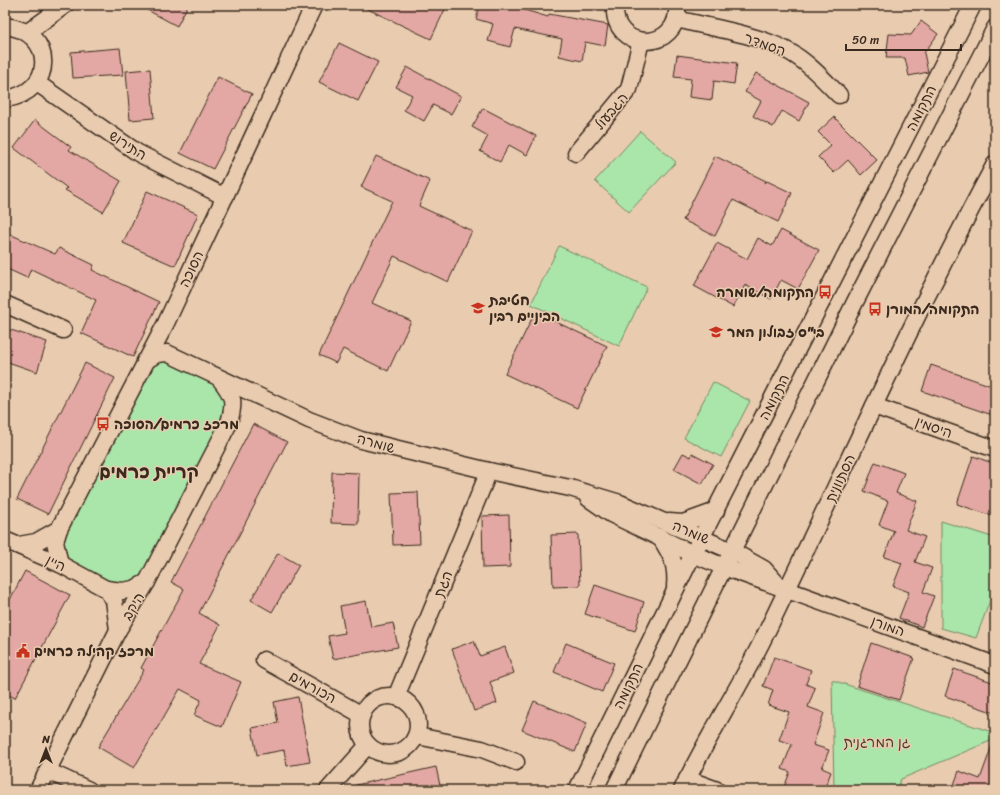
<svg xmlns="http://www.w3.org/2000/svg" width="1000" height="795" font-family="Sriracha,'Playpen Sans Hebrew',sans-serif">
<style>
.green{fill:#aae5aa;stroke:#728864}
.building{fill:#e3a8a3;stroke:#3b2a1e}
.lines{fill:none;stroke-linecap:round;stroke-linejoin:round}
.minor-casing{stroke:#3b2a1e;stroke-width:19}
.minor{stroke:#e9ccb0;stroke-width:16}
.labels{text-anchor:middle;stroke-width:3;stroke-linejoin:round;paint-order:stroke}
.street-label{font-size:14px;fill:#3b2a1e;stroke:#e9ccb0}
.poi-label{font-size:14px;font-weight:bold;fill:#3b2a1e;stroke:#e9ccb0;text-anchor:start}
.park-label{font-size:14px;fill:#463d2c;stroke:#e9ccb0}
.district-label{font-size:18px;font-weight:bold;fill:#3b2a1e;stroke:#e9ccb0}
</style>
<rect width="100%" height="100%" fill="#e9ccb0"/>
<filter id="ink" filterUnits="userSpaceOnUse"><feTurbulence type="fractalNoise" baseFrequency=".025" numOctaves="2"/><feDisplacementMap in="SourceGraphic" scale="8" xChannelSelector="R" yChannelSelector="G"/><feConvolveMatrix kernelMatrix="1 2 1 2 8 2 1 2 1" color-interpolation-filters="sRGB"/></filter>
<g filter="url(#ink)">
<g class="green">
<polygon points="640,131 676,162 629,212 595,181"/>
<polygon points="559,246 647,287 619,346 531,304"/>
<polygon points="157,354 220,379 233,406 147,582 122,591 60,564 59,529"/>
<polygon points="713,382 750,401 721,457 684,438"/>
<polygon points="941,521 995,538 995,587 976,638 941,628"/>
<polygon points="832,680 995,733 995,739 901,779 897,790 834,790"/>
</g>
<g class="building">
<polygon points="138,5 188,5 177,26"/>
<polygon points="359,5 447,5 431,39"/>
<polygon points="480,5 508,5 548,17 549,14 608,25 605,46 585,42 582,61 559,56 562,39 515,29 510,47 488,41 493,24 476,19"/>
<polygon points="921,21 938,34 924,53 928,72 909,76 905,58 886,58 889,34 911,35"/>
<polygon points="339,43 378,62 358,101 319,82"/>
<polygon points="120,48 123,75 73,78 71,52"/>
<polygon points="677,55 737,63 734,84 714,81 712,100 689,97 691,79 674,77"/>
<polygon points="407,67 461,96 451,114 433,105 424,121 404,110 412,95 396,87"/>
<polygon points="150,69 154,118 130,120 126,71"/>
<polygon points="756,73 809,102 799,121 782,111 773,127 753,116 761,101 745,92"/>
<polygon points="218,77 252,94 213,169 180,153"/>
<polygon points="483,108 536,136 527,155 509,145 500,162 480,151 488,136 472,127"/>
<polygon points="834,117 877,160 861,175 848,160 834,173 818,157 831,145 818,132"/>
<polygon points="35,120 71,147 69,150 121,181 103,212 65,190 67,188 14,148"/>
<polygon points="376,156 430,181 419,206 472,231 448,282 394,256 372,303 411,321 388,371 343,349 336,363 319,355 392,201 361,187"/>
<polygon points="715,156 766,181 765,183 767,181 792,193 778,222 733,200 715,236 683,220"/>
<polygon points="147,191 198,214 175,266 123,243"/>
<polygon points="781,230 819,250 798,289 781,280 771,299 745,285 733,307 694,286 717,243 747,259 758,238 772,246"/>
<polygon points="5,232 55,254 59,248 94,265 92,270 159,302 133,357 81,333 96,300 31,269 27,278 5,268"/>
<polygon points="535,312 607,346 577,408 505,374"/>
<polygon points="5,328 47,342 37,372 5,361"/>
<polygon points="85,363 115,378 48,514 17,499"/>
<polygon points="931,365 995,387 995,416 922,391"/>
<polygon points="253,424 287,442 199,613 220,625 199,664 241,682 222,727 194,715 201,700 180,689 134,768 98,747 144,670 141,668 184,589 171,582"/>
<polygon points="683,453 691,457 692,453 713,464 702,484 674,469"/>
<polygon points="973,456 995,464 995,517 957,504"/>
<polygon points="875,462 904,473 896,493 917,501 906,530 925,537 915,562 932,568 923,592 934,596 922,627 899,618 909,592 893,586 902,563 884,557 894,531 879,525 888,501 864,491"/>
<polygon points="332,472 359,473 358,524 331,523"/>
<polygon points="418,492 420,544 393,545 391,493"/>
<polygon points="509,515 510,567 483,568 482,516"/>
<polygon points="578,534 580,586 553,587 551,535"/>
<polygon points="278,553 299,565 272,612 251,600"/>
<polygon points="25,571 70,595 15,698 5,693 5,609"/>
<polygon points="595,585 644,602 635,631 585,614"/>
<polygon points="366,601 371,627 393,623 398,647 333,659 328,636 345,633 340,606"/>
<polygon points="474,641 480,656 505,647 514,673 490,682 497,703 474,711 452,649"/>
<polygon points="566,643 614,663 602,692 554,672"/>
<polygon points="871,643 914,658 899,700 857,686"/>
<polygon points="774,657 811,670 806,684 815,688 808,707 824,713 813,745 829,750 822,768 831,772 824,790 783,790 790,772 782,769 792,744 779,740 789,712 768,705 773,690 763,686"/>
<polygon points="954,669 995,683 995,713 945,696"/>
<polygon points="298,697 310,762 287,766 284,750 257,755 252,728 278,723 274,702"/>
<polygon points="534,701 587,723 575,752 522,730"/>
<polygon points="993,743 995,743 995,790 952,790 959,771 980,779"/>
<polygon points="436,767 441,790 356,790 356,785"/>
</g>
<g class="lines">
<g class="minor-casing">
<g id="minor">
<path d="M615 5C611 53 681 53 677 5"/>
<path d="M676 19C709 27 760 35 788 51 808 62 823 79 839 95"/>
<path d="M5 26C56 31 56 93 5 99"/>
<polyline points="28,32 65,5"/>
<polyline points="37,83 138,153 225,197"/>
<polyline points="576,153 629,89 641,41"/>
<polyline points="5,304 63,330"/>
<polyline points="145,361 157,354 167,353 309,420 361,440 489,471 570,488 620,503 732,551 764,569 780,587"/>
<polyline points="874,406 995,449"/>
<polyline points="588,498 611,514 693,554 724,567 995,665"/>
<polyline points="669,522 683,523 716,511"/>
<path d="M660 537C672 556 677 565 675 587"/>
<polyline points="5,540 60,564 106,589 122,591 134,589 147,582"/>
<polyline points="19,545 36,542 59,529"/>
<polyline points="60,564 55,542 59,529 166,323 314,5"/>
<polyline points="106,589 114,600 118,630"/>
<polyline points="264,660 362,715"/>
<circle cx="389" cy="725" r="29"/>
<polyline points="396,697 489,471"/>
<polyline points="417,736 482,749 516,762"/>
<polyline points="48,771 89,790"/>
<polyline points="687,779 717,790"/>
<path d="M38 790 118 630 147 582 229 423C235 401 234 397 220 379"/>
<polyline points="328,790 368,745"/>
<polyline points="577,790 693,554 973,5"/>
<polyline points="614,790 855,302 995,28"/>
<path d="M682 790C708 735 742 684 768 629 843 474 913 316 995 164"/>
</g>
</g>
<use href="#minor" class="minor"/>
</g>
</g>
<defs>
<g id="bus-bare" transform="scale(1.08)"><path d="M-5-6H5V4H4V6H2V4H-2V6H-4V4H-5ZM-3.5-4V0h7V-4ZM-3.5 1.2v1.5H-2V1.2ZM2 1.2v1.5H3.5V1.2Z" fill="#c8321e" stroke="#e9ccb0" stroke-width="2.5" paint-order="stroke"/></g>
<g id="school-bare" transform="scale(1.08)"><path d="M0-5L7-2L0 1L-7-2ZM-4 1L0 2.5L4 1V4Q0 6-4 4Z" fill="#c8321e" stroke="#e9ccb0" stroke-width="2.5" paint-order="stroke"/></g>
<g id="civic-bare" transform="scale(1.08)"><path d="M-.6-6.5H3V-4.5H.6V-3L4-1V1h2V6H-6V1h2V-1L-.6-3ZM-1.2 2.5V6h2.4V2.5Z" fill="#c8321e" stroke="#e9ccb0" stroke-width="2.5" paint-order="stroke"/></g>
</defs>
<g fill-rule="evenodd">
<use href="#bus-bare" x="825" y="292"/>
<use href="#school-bare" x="478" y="308"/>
<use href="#bus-bare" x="875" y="309"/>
<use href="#school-bare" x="716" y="332"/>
<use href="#bus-bare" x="103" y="424"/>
<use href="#civic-bare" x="23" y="651"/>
</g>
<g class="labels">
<g class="street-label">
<text transform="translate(765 44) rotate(20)" y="5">הסמדר</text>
<text transform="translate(921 108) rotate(-63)" y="5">התקומה</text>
<text transform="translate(611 111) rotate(-50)" y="5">הגבעול</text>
<text transform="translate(128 145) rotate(33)" y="5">התירוש</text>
<text transform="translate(191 269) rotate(-65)" y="5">הסוכה</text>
<text transform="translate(774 397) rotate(-63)" y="5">התקומה</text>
<text transform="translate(934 427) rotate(20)" y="5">היסמין</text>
<text transform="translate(376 443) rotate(16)" y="5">שומרה</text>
<text transform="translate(840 478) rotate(-65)" y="5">הסתוונית</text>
<text transform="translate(691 532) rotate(23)" y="5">שומרה</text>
<text transform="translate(56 563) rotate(26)" y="5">היין</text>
<text transform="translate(443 584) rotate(-68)" y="5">הגת</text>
<text transform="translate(133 606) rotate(-59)" y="5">היקב</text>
<text transform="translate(888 626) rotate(20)" y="5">המורן</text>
<text transform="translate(628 686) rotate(-64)" y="5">התקומה</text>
<text transform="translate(313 687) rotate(29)" y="5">הכורמים</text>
</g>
<g class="poi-label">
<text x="814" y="297" text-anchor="end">התקומה/שומרה</text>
<text x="489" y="305">חטיבת<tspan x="489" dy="16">הביניים רבין</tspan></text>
<text x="886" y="314">התקומה/המורן</text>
<text x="727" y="337">בי"ס זבולון המר</text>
<text x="114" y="429">מרכז כרמים/הסוכה</text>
<text x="34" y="656">מרכז קהילה כרמים</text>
</g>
<g class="park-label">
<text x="877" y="747">גן המרגנית</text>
</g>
<g class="district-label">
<text x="149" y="478">קריית כרמים</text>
</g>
</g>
<rect width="1000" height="795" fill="none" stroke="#e9ccb0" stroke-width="20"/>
<rect x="10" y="10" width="980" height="775" fill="none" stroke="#3b2a1e" stroke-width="1.5" filter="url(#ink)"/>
<g transform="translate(46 749)" stroke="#e9ccb0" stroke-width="3" paint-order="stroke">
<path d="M0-3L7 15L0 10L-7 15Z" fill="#3b2a1e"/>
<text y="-6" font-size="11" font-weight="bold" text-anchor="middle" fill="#3b2a1e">N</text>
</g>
<path d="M846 44v6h115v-6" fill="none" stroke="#3b2a1e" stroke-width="2"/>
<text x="852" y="44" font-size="12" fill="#3b2a1e" stroke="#e9ccb0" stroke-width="3" paint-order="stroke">50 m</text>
</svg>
